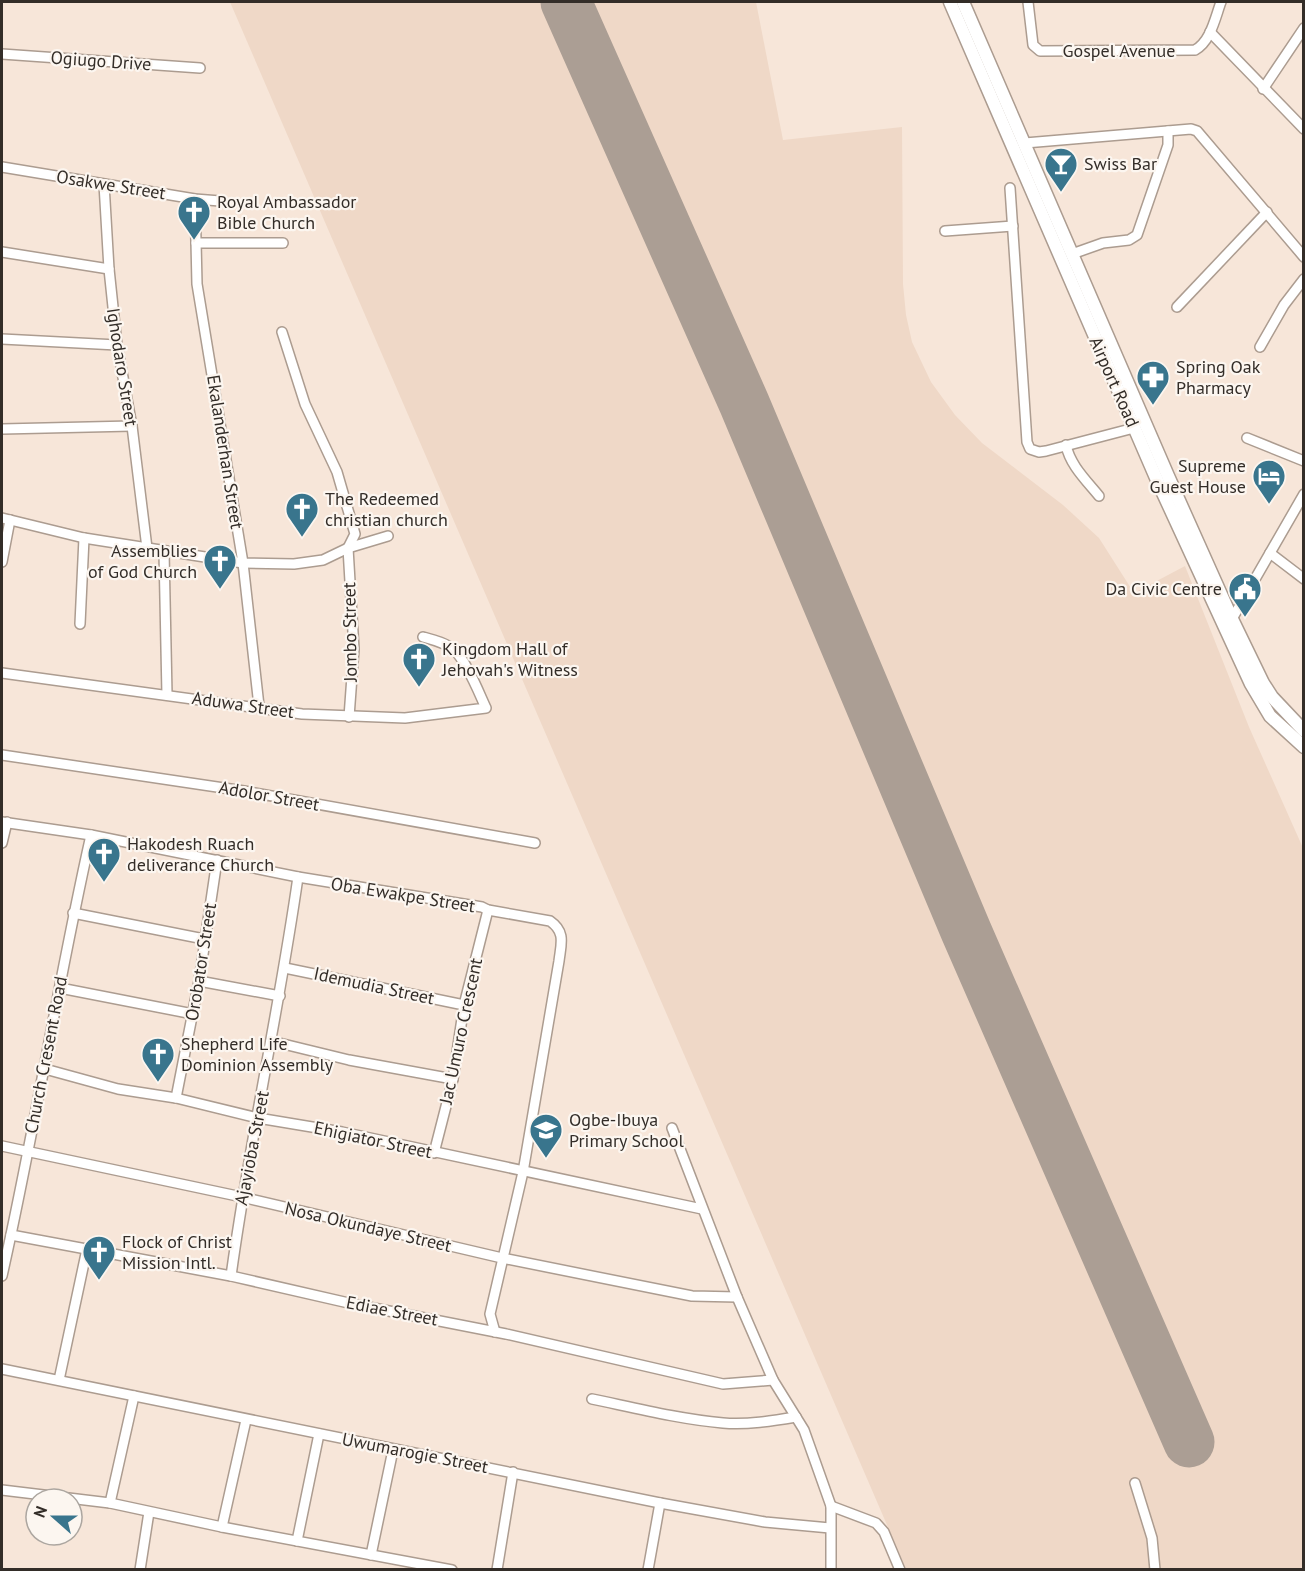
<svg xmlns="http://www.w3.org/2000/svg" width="1305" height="1571" font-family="'PT Sans',sans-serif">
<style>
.built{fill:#efd8c7}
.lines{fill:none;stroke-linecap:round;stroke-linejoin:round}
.runway{stroke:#ab9e94;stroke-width:51}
.minor-casing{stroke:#ac9c90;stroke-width:12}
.major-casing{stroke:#ac9c90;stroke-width:15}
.minor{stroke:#fff;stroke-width:9}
.major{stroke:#fff;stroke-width:12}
.labels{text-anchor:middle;stroke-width:4.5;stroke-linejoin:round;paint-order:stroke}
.street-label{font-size:18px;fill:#332d28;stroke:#fcf6f0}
.poi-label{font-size:18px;fill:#332d28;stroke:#fcf6f0;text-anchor:start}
</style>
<rect width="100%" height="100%" fill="#f7e6d9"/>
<polygon class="built" points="230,2 756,2 783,140 902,127 903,284 906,315 912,342 931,382 955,415 982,443 1063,505 1099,538 1134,593 1185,566 1249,727 1303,848 1303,1569 906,1569"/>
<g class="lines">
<polyline class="runway" points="566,2 744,403 966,931 1189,1442"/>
<g class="minor-casing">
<g id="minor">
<path d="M1028 2 1033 45 1040 51 1195 50C1211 41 1215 18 1221 2"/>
<polyline points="1210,32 1304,129"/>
<polyline points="2,54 200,68"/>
<polyline points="1263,89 1304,28"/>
<polyline points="1025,143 1191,129 1197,131 1304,257"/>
<polyline points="2,167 195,199 220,201"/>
<polyline points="104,184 109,269 117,345 132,426 147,548"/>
<polyline points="1010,188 1027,442 1030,449 1039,452 1046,451 1134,428"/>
<polyline points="195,199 197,284 243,563 259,706"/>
<polyline points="945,231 1013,226"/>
<polyline points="196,243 283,243"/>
<polyline points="2,252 109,269"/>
<polyline points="1072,254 1103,243 1129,240 1137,235 1168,145 1168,131"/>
<polyline points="1177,307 1267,212"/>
<polyline points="282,332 305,404 337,472 355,534 348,548 354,649 349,717"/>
<polyline points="2,339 117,345"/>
<polyline points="1260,347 1284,305 1304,279"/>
<polyline points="2,429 132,426"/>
<polyline points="1247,438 1304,461"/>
<path d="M1066 445C1070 465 1086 480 1099 496"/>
<polyline points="2,518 84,538 243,563 294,564 323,560 348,548 388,536"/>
<polyline points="164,552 167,695"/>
<polyline points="1270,553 1304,579"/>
<polyline points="2,562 10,520"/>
<polyline points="1232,619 1304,494"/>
<polyline points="80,624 84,538"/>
<path d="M2 673 302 714 405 718 486 708C479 693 466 660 454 650 446 643 434 640 423 637"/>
<polyline points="2,755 244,791 535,843"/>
<path d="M2 822 91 835 298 877 482 907 488 910 550 921C566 932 561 944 559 961L523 1172 490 1314 495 1332"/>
<polyline points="2,843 7,822"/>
<polyline points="73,913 204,939"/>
<polyline points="285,968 464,1005"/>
<polyline points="199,981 280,996"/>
<polyline points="60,988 193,1014"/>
<polyline points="271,1041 349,1060 453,1079"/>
<polyline points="45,1069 118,1089 176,1098 258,1118 342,1132 702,1209"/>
<polyline points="176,1098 199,981 217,860"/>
<polyline points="672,1128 737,1297 773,1380 804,1430 831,1506 831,1570"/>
<polyline points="2,1146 242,1197 502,1258 692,1296 737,1297"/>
<polyline points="434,1153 453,1079 464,1005 488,910"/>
<polyline points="11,1235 231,1276 353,1304 506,1334 723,1384 773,1380"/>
<path d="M2 1276C35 1129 58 981 91 835"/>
<path d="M231 1276C249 1143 279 1011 298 877"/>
<polyline points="2,1369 660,1503 765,1522 830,1528"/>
<polyline points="59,1380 87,1249"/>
<path d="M592 1399C635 1408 679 1419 723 1423 747 1425 772 1421 796 1417"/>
<polyline points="1135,1483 1152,1538 1155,1570"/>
<polyline points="2,1490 110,1503 222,1527 452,1570"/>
<polyline points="110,1503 134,1396"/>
<polyline points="831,1506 876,1523 884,1532 900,1570"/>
<polyline points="222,1527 246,1420"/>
<polyline points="297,1541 319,1434"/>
<polyline points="371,1555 393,1450"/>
<polyline points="140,1570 149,1512"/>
<polyline points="497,1570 513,1472"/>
<polyline points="648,1570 660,1503"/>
</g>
</g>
<g class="major-casing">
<g id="major">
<polyline points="950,2 1157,480 1251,684 1270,716 1304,747"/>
<polyline points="963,2 1168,476 1232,619 1263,683 1272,697 1304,731"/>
</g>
</g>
<use href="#minor" class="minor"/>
<use href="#major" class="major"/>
</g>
<defs>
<g id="bar-pin" transform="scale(1.725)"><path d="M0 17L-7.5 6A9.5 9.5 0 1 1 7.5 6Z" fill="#39758d" stroke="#fcf6f0"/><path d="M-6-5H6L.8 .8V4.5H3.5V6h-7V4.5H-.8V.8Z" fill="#fff"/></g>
<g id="church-pin" transform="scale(1.725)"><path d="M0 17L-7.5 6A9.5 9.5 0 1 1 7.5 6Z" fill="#39758d" stroke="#fcf6f0"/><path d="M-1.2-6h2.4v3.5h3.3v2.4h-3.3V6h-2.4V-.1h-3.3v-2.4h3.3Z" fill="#fff"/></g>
<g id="pharmacy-pin" transform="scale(1.725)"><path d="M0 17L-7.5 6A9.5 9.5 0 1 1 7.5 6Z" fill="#39758d" stroke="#fcf6f0"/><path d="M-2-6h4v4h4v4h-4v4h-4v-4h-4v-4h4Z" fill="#fff"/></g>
<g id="hotel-pin" transform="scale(1.725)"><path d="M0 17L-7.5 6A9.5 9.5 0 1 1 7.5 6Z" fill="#39758d" stroke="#fcf6f0"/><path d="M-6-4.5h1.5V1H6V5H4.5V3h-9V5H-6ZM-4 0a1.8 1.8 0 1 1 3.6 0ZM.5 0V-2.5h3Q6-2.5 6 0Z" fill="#fff"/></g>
<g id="civic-pin" transform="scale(1.725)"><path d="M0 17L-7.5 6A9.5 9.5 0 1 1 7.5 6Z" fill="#39758d" stroke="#fcf6f0"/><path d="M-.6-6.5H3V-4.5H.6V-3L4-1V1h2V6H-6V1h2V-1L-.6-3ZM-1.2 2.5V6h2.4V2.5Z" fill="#fff"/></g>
<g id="school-pin" transform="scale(1.725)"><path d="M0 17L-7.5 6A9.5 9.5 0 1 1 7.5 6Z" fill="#39758d" stroke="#fcf6f0"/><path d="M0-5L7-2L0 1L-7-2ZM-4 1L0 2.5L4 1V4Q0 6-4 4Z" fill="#fff"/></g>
</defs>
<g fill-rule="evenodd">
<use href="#bar-pin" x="1061" y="164"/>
<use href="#church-pin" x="194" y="212"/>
<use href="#pharmacy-pin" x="1153" y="377"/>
<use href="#hotel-pin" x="1269" y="476"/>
<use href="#church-pin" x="302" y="509"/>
<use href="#church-pin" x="220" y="561"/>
<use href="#civic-pin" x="1245" y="589"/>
<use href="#church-pin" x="419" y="659"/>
<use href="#church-pin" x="104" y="854"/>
<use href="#church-pin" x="158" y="1054"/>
<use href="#school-pin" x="546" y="1130"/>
<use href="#church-pin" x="99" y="1252"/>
</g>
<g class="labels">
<g class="street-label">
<text x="1119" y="57">Gospel Avenue</text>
<text transform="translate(101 61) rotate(4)" y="6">Ogiugo Drive</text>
<text transform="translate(111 185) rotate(9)" y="6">Osakwe Street</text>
<text transform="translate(122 367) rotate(81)" y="6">Ighodaro Street</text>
<text transform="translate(1114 382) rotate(66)" y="6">Airport Road</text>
<text transform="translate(225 452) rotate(81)" y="6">Ekalanderhan Street</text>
<text transform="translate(350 632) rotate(-91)" y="6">Jombo Street</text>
<text transform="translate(243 705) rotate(8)" y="6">Aduwa Street</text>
<text transform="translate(269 796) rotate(10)" y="6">Adolor Street</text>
<text transform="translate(403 895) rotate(9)" y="6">Oba Ewakpe Street</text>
<text transform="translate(201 962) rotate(-81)" y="6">Orobator Street</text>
<text transform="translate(374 986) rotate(12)" y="6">Idemudia Street</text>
<text transform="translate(461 1031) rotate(-78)" y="6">Jac Umuro Crescent</text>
<text transform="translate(46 1055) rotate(-79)" y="6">Church Cresent Road</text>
<text transform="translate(373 1140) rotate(12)" y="6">Ehigiator Street</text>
<text transform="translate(252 1148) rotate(-79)" y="6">Ajayioba Street</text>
<text transform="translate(368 1227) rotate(13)" y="6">Nosa Okundaye Street</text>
<text transform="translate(392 1311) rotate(11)" y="6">Ediae Street</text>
<text transform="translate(415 1453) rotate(11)" y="6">Uwumarogie Street</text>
</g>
<g class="poi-label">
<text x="1084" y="170">Swiss Bar</text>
<text x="217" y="208">Royal Ambassador<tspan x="217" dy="21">Bible Church</tspan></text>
<text x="1176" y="373">Spring Oak<tspan x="1176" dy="21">Pharmacy</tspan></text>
<text x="1246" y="472" text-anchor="end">Supreme<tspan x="1246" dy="21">Guest House</tspan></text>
<text x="325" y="505">The Redeemed<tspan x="325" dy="21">christian church</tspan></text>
<text x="197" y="557" text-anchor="end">Assemblies<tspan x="197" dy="21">of God Church</tspan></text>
<text x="1222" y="595" text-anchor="end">Da Civic Centre</text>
<text x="442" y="655">Kingdom Hall of<tspan x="442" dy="21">Jehovah's Witness</tspan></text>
<text x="127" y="850">Hakodesh Ruach<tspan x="127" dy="21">deliverance Church</tspan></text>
<text x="181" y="1050">Shepherd Life<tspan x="181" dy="21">Dominion Assembly</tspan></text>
<text x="569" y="1126">Ogbe-Ibuya<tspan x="569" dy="21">Primary School</tspan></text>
<text x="122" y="1248">Flock of Christ<tspan x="122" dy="21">Mission Intl.</tspan></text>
</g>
</g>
<rect width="1305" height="1571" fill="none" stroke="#332d28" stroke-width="6"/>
<g transform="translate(54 1517) rotate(291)"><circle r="28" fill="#fcf6f0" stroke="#aca6a0" stroke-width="1.5"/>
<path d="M0-4.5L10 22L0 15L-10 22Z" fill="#39758d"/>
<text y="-9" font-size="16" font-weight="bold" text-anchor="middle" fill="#332d28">N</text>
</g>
</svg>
